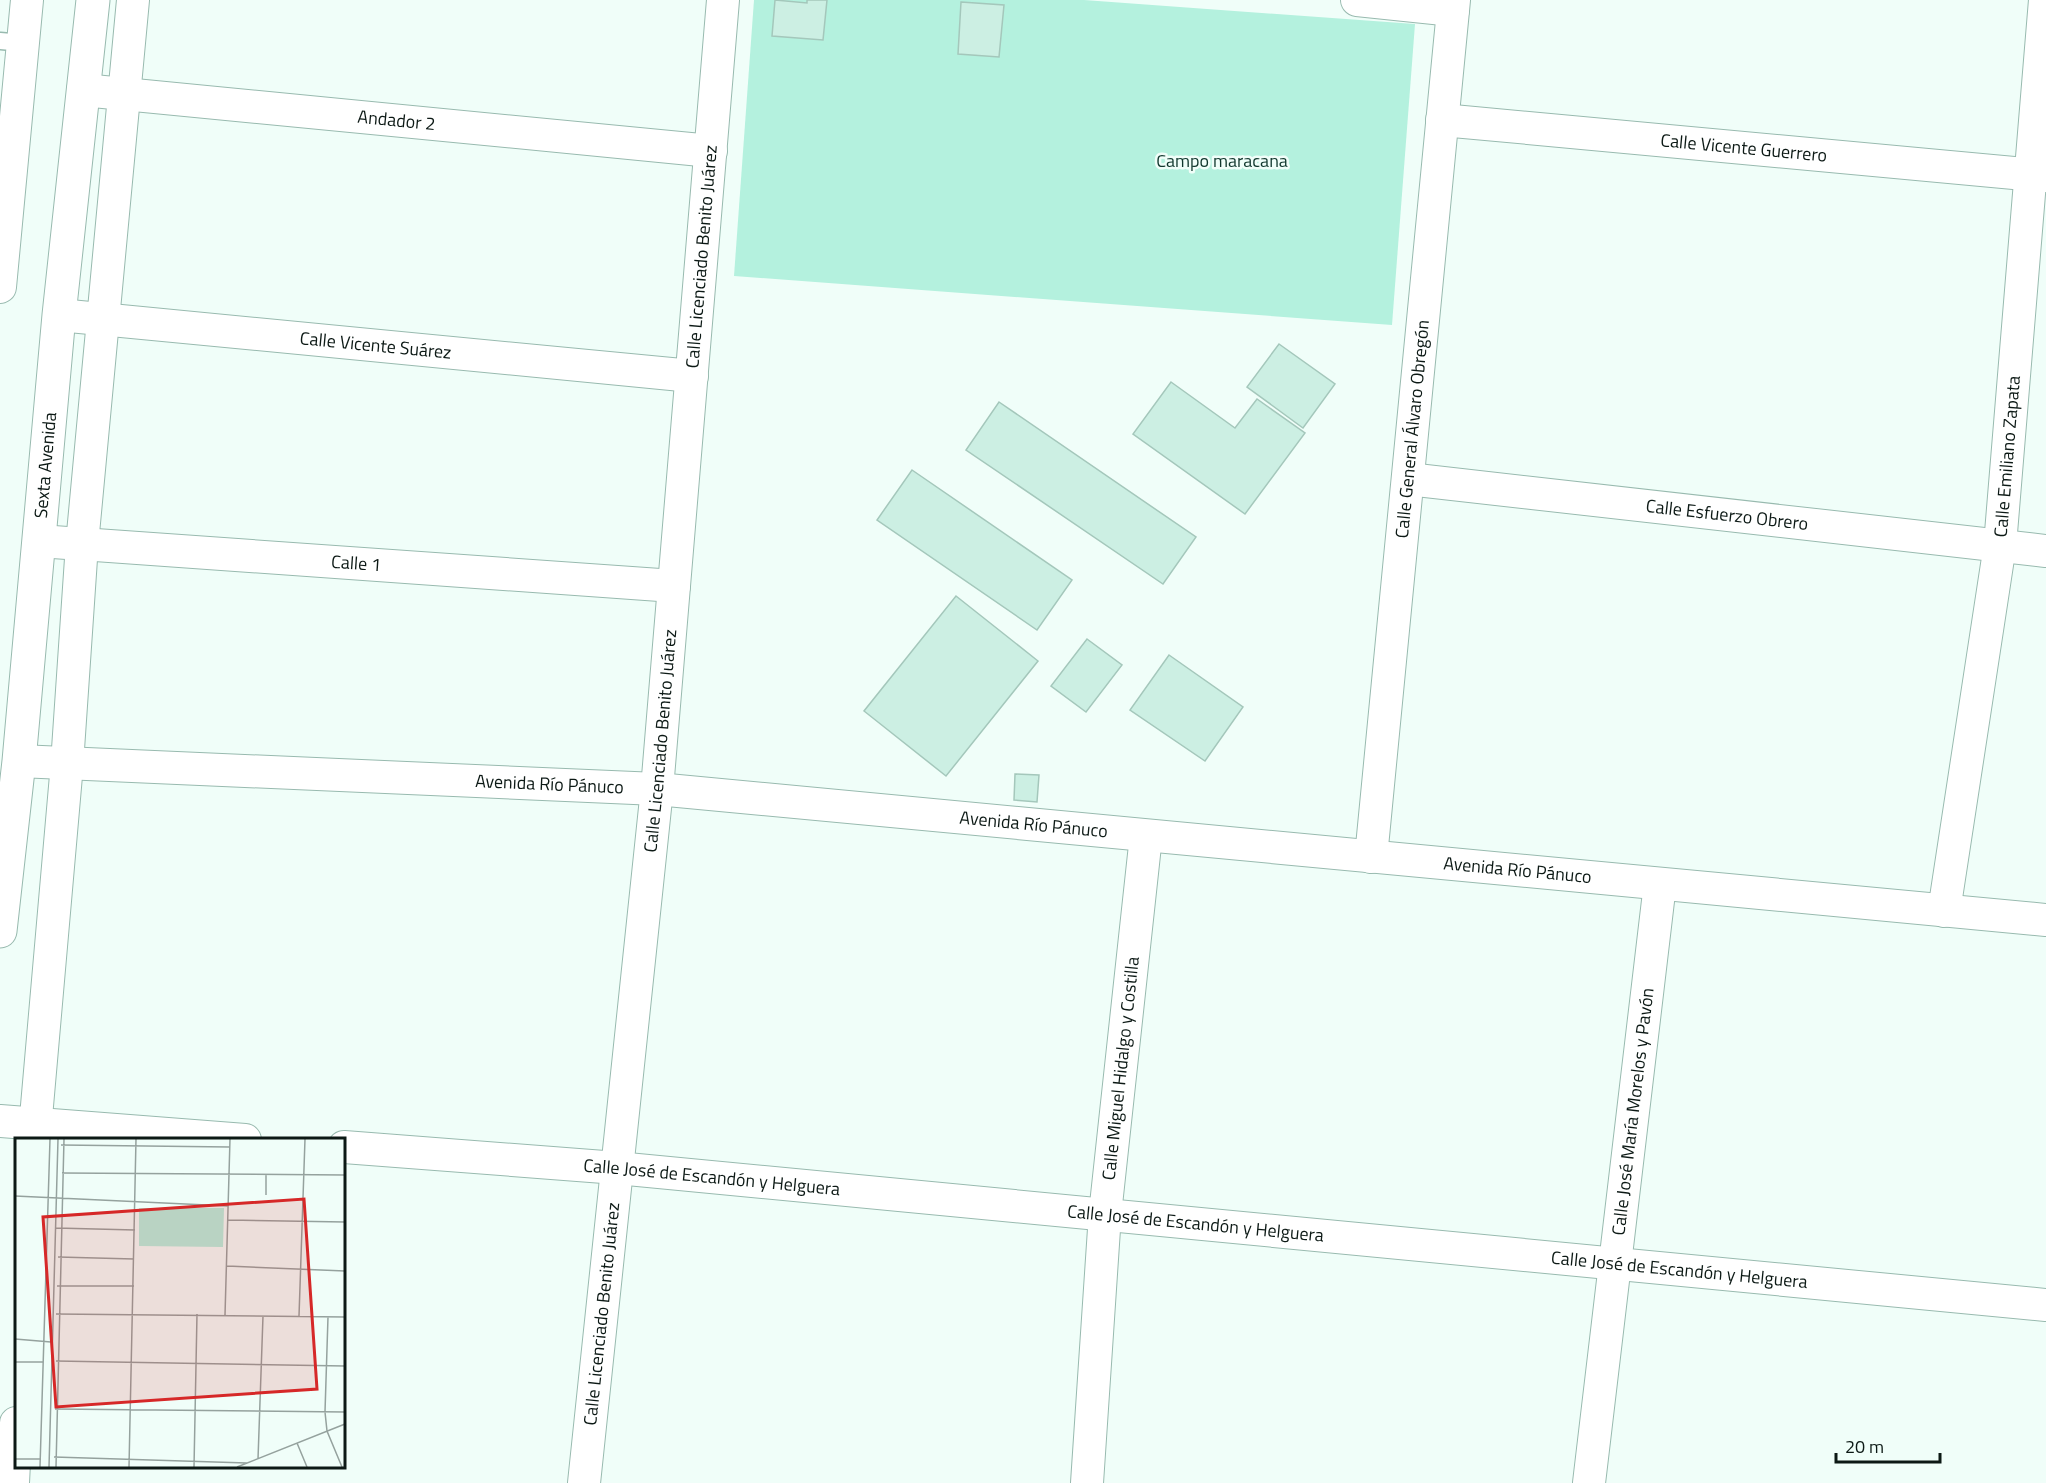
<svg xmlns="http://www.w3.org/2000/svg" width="2046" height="1483" font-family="'Titillium Web',sans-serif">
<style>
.green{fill:#b4f1de}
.building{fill:#ccefe3;stroke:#a4c7bb;stroke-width:1.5}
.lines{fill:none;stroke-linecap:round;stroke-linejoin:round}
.service-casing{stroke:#98baaf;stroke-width:19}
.minor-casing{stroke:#98baaf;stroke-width:34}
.secondary-casing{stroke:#98baaf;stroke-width:35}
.service{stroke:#fff;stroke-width:16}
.minor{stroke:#fff;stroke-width:32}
.secondary{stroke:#fff;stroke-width:33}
.labels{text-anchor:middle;stroke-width:5;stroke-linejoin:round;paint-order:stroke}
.street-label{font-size:18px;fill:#0c1915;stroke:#f0fef9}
.park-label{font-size:18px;fill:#10372d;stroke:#f0fef9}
.inset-road{fill:none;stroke:#95a29e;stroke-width:1.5}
.view{fill:#d62828;fill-opacity:0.15;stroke:#d62828;stroke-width:3}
.inset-edge{fill:none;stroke:#0c1915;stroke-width:3}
</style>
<rect width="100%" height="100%" fill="#f0fef9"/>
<polygon class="green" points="754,0 1084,0 1415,24 1392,325 734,276"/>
<g class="building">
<polygon points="775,0 807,3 807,0 827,0 823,40 772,36"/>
<polygon points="961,2 1004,5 999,57 958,54"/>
<polygon points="1279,344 1335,384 1303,428 1247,387"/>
<polygon points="1171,382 1235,428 1257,399 1305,433 1245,514 1133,434"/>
<polygon points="999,402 1196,537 1163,584 966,450"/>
<polygon points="912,470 1072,580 1037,630 877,520"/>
<polygon points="956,596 1038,661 946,776 864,711"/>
<polygon points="1087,639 1122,665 1086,712 1051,686"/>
<polygon points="1169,655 1243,707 1205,761 1130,710"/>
<polygon points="1015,774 1039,775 1037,802 1014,800"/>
</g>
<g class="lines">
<g class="service-casing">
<polyline id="service" points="0,41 23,43"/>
</g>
<g class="minor-casing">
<g id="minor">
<polyline points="1357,0 1453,10"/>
<path id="s1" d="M83 90 711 151"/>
<path id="s2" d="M1442 120 2046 176"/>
<polyline points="0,287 27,0"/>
<path id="s3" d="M59 315 692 376"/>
<path id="s4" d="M1408 479 2046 551"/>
<path id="s5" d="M39 541 674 586"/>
<path id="s6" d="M19 761 657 789 2046 920"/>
<path id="s7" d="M1371 857 1454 0"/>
<path id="s8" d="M1944 911 2000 545 2045 0"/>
<polyline points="0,1121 245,1140"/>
<polyline points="34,1140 67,764 82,544 133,0"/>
<path id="s9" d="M344 1147 617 1168 2046 1305"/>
<polyline points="13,1483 16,1423"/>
<path id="s10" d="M584 1483 657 789 723 0"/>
<path id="s11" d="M1087 1483 1105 1214 1146 836"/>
<path id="s12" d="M1589 1483 1660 884"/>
</g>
</g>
<g class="secondary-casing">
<g id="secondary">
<path id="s13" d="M0 931 19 761 59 315 93 0"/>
</g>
</g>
<use href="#service" class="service"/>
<use href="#minor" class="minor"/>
<use href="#secondary" class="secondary"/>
</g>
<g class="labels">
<g class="street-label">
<text dy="6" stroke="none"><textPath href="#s1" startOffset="315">Andador 2</textPath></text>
<text dy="6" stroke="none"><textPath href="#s2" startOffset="303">Calle Vicente Guerrero</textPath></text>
<text dy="6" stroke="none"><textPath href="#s10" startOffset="1232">Calle Licenciado Benito Juárez</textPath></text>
<text dy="6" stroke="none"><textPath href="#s3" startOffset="318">Calle Vicente Suárez</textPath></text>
<text dy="6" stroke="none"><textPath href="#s7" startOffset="430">Calle General Álvaro Obregón</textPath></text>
<text dy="6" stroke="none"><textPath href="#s8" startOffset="459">Calle Emiliano Zapata</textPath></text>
<text dy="6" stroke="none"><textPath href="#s13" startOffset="468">Sexta Avenida</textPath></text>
<text dy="6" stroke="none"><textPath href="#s4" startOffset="321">Calle Esfuerzo Obrero</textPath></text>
<text dy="6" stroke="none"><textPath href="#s5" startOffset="318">Calle 1</textPath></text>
<text dy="6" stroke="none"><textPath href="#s10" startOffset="746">Calle Licenciado Benito Juárez</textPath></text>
<text dy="6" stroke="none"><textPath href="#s6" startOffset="531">Avenida Río Pánuco</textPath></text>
<text dy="6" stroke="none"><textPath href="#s6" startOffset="1017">Avenida Río Pánuco</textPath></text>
<text dy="6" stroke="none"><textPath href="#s6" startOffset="1503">Avenida Río Pánuco</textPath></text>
<text dy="6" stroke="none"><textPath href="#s11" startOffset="416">Calle Miguel Hidalgo y Costilla</textPath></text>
<text dy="6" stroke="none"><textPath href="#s12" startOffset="374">Calle José María Morelos y Pavón</textPath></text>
<text dy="6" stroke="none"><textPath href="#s9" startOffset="369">Calle José de Escandón y Helguera</textPath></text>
<text dy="6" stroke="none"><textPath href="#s9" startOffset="855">Calle José de Escandón y Helguera</textPath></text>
<text dy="6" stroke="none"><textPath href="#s9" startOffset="1341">Calle José de Escandón y Helguera</textPath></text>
<text dy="6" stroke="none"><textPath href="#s10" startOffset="170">Calle Licenciado Benito Juárez</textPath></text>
</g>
<g class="park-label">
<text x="1222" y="167">Campo maracana</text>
</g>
</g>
<g transform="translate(15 1138)">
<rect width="330" height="330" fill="#f0fef9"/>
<path d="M124 70H209L208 109 124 108Z" fill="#b4f1de"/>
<path class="inset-road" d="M46 7 215 9M47 35 330 37M251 57V36M0 58 213 68M213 82 330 84M41 90 120 92M43 119 119 121M212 128 330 133M42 148H119M41 176 330 179M210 177 215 1M284 178 290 1M313 179 310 274 312 293 327 329M0 201 36 204M41 223 330 228M0 224H28M40 271 330 274M282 305 292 329M39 319 232 325M0 321H26M243 321 248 178M25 329 35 1M34 329 43 1M41 329 49 1M114 329 121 1M179 329 182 176M222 329 330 286"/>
<path class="view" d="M289 61 302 251 41 269 28 79Z"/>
<rect width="330" height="330" class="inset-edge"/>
</g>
<path d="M1836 1453v9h104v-9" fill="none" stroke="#0c1915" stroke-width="3"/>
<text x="1845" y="1453" font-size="18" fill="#0c1915" stroke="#f0fef9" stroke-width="4.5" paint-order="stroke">20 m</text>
</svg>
